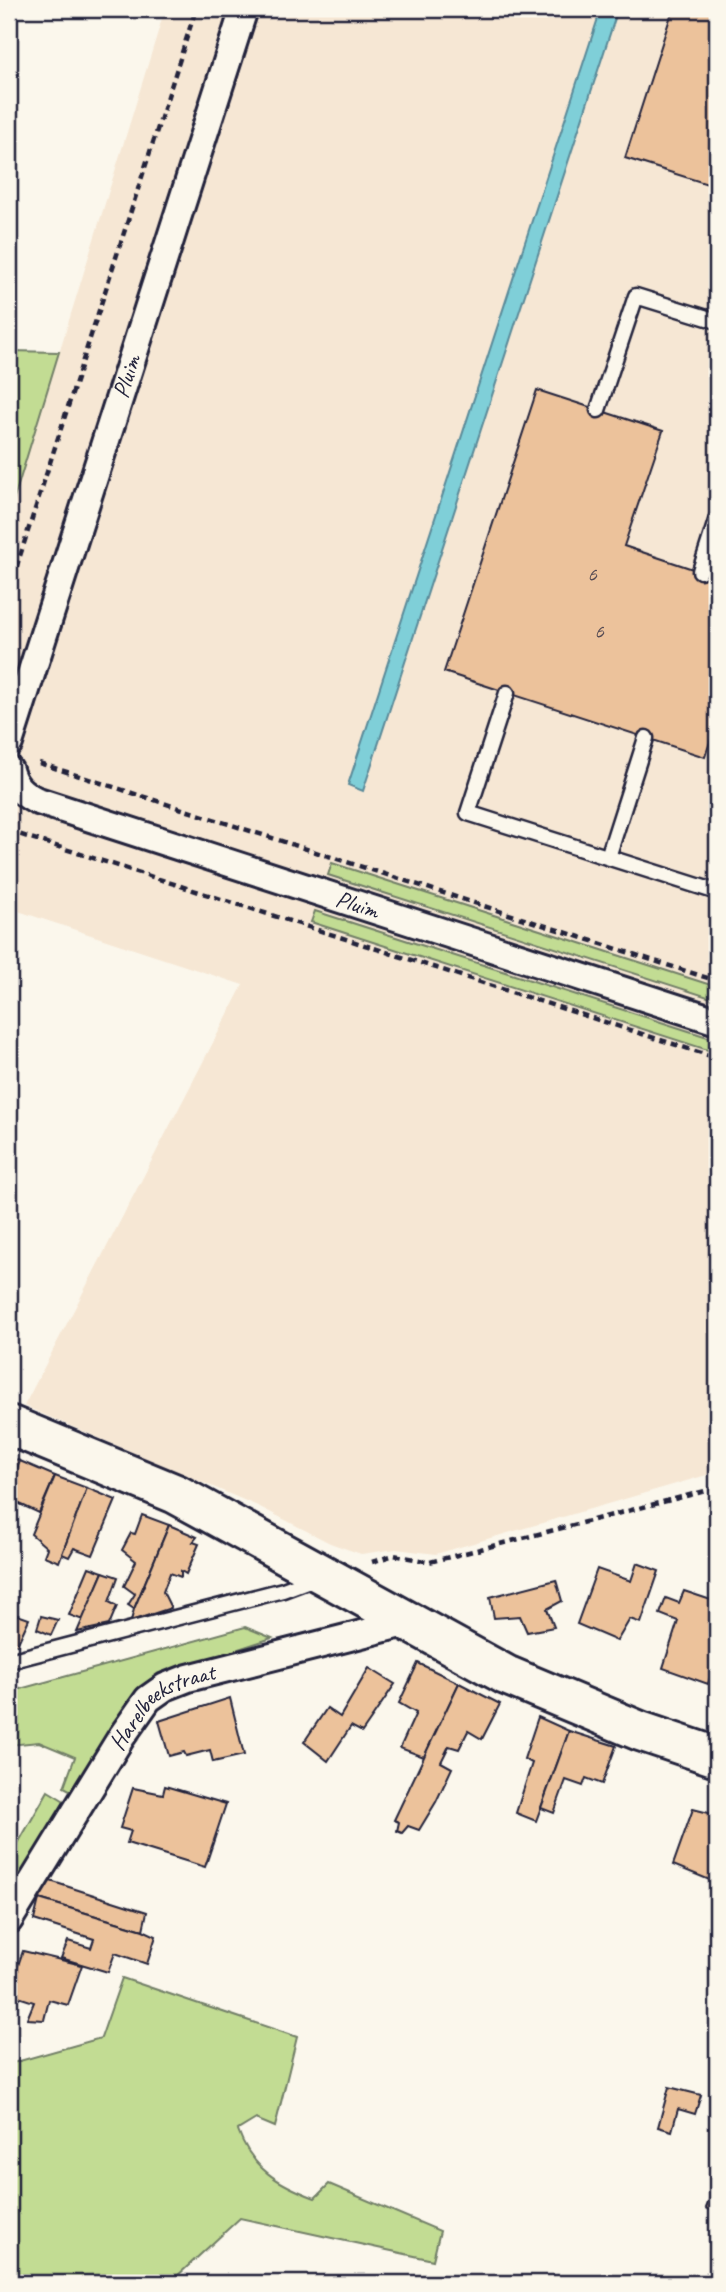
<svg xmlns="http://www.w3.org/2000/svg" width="726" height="2292" font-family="Caveat,sans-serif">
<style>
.built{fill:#f6e7d4}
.green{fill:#c2dc93;stroke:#727f67;stroke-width:2}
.water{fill:#7fcfd8;stroke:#5a8a99;stroke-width:2}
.building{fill:#ecc29b;stroke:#22223b;stroke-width:2}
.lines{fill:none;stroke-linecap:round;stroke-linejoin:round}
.lane-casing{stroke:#22223b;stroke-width:19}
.street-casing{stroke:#22223b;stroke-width:32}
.secondary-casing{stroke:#22223b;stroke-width:44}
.path{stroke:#22223b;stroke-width:4.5;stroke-dasharray:7 5;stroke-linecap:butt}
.lane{stroke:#fbf7ec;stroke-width:14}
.street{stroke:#fbf7ec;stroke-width:26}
.secondary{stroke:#fbf7ec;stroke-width:38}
.labels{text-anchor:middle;stroke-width:6;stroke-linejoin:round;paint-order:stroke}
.number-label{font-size:21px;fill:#544a53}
.street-label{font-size:24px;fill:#22223b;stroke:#fbf7ec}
</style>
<rect width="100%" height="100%" fill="#fbf7ec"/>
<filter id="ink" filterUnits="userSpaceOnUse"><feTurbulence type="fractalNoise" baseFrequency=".0143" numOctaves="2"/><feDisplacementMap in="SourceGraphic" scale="14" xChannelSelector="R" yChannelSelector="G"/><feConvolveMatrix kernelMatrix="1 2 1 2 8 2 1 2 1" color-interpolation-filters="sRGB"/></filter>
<g filter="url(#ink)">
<polygon class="built" points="165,9 717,9 717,1472 436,1554 396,1549 361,1554 330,1543 260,1507 24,1406 243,985 9,908 9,515"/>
<g class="green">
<polygon points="9,351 59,352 9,515"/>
<polygon points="332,863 717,987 717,1000 328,875"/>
<polygon points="315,911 717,1040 717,1053 311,922"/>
<polygon points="245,1627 272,1638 160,1675 129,1702 77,1794 64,1787 75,1757 39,1742 9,1745 9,1692"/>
<polygon points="48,1791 71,1805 9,1901 9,1859"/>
<path d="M122 1978 297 2037 275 2127 256 2119 238 2130C252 2169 278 2184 315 2198L329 2184 440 2231 433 2260 240 2218 176 2277 158 2283H9V2064L101 2038Z"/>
</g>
<polygon class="water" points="601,9 618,9 363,791 348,785"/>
<g class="building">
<polygon points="673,9 717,9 717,187 625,158"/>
<polygon points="537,390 663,431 624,546 717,577 717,721 705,757 444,672"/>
<polygon points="9,1457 20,1461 9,1488"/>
<polygon points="20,1461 55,1476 39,1513 9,1499 9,1488"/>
<polygon points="55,1476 87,1488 59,1562 44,1556 47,1548 31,1534"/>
<polygon points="87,1488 116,1500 93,1555 74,1548 69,1557 62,1554"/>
<polygon points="142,1515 169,1525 134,1609 128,1605 135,1594 124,1586 136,1561 122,1550 131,1533 135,1534"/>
<polygon points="169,1525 197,1537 193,1542 199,1544 186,1574 181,1571 181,1577 170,1573 163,1592 171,1608 131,1621 134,1609"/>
<polygon points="637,1563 659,1571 641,1623 630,1619 617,1641 577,1624 597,1569 631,1581"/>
<polygon points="89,1567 103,1572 83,1620 69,1615"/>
<polygon points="103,1572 118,1577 109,1602 117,1606 109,1625 77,1632"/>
<polygon points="556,1580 562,1601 547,1609 554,1627 527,1632 520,1616 494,1618 490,1597"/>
<polygon points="684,1591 717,1602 717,1656 708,1684 663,1668 678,1621 660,1614 666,1598 679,1603"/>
<polygon points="9,1612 29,1619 17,1645 9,1642"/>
<polygon points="41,1616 58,1620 51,1635 37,1629"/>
<polygon points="418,1663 459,1683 424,1757 400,1748 416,1713 399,1703"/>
<polygon points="369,1668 395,1684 362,1732 351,1726 328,1761 304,1742 327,1708 340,1717"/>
<polygon points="459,1683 500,1704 482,1739 468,1731 459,1749 449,1746 441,1762 452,1768 436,1802 419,1830 408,1826 402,1833 397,1831 399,1822 394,1820"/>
<polygon points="230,1698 244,1755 213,1762 210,1750 186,1756 184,1752 169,1756 159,1721"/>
<polygon points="538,1717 569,1731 536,1821 516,1813 532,1763 524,1759"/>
<polygon points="569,1731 616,1746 602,1784 586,1778 583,1786 566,1780 554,1813 541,1808"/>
<polygon points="165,1786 226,1804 205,1867 127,1843 131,1831 120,1828 133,1788 163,1794"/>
<polygon points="693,1809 717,1815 717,1883 673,1865"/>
<polygon points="44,1879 147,1912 143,1930 39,1899"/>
<polygon points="39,1899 143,1930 156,1936 147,1964 115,1953 108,1972 61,1958 68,1941 91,1948 94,1939 34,1920"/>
<polygon points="23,1951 82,1965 68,2005 49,2000 44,2020 27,2019 34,2002 9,1994 9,1966 17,1968"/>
<polygon points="669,2087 701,2095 695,2114 678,2109 672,2131 658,2127"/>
<polygon points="717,2180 717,2213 706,2208"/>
<polygon points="717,2272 717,2283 707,2283 706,2273"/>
</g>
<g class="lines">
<g class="lane-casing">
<g id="lane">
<polyline points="598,410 636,296 717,321"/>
<polyline points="700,571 717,518"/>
<polyline points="507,693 468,813 717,892"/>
<polyline points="608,857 646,738"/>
<polyline points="9,1661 283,1590 315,1578"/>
</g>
</g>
<g class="street-casing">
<g id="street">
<path id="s1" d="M9 743 244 9"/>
<path id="s2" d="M9 770C13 786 22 793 35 800L717 1021"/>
<path id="s3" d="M9 1920 122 1736 148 1699 165 1687 188 1678 409 1622"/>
</g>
</g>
<g class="secondary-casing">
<polyline id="secondary" points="9,1425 176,1494 506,1675 640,1731 717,1757"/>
</g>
<g class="path">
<polyline points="9,590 196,9"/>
<polyline points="39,763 717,981"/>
<polyline points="9,831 717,1058"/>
<polyline points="372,1562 394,1555 430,1562 717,1488"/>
</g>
<use href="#lane" class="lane"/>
<use href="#street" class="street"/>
<use href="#secondary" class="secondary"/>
</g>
</g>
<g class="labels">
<g class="number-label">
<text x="592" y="581">6</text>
<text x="599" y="638">6</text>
</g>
<g class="street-label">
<text dy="8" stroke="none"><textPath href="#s1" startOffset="385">Pluim</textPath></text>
<text dy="8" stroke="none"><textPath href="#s2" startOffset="380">Pluim</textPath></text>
<text dy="8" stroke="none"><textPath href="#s3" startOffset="268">Harelbeekstraat</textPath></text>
</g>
</g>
<rect width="726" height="2292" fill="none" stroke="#fbf7ec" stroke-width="35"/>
<rect x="18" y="18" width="691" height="2257" fill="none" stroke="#22223b" stroke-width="2.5" filter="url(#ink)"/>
</svg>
